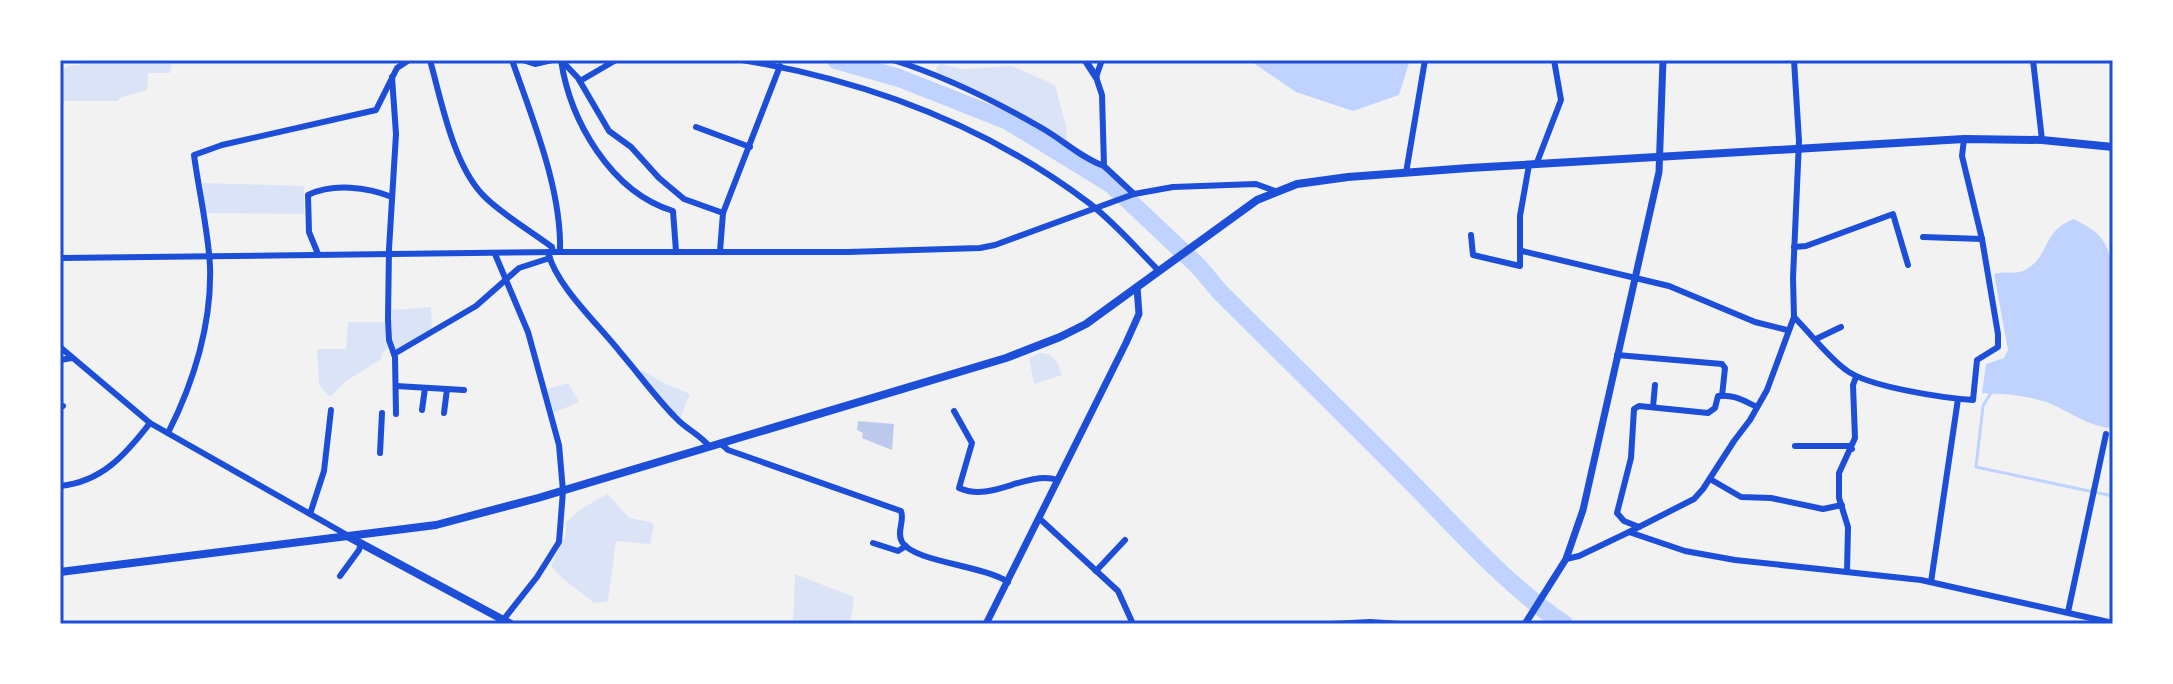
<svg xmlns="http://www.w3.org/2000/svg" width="2173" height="684" font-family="Arial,sans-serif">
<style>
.green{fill:#dbe4f7}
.water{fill:#bfd3fe}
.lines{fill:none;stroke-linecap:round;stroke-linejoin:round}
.stream{stroke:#bfd3fe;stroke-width:3}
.river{stroke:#bfd3fe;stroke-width:18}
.building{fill:#bdc9ec}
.minor{stroke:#1d4ed8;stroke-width:6}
.tertiary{stroke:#1d4ed8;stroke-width:7}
.secondary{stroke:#1d4ed8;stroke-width:8}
.neatline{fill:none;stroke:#1d4ed8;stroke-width:3}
</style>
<rect width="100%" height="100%" fill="#f2f2f2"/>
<g class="green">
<polygon points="82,60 172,60 172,62 170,73 148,73 147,90 120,98 118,101 60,101 60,72 68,66 80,65"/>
<polygon points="940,64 962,69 1012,66 1055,85 1066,126 1067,141 1011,107 938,74 936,68"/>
<polygon points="202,183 304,186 304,214 206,213"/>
<polygon points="431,307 432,330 396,350 393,348 391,310"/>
<polygon points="348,322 386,322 385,337 388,349 382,353 381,359 346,381 330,397 319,385 317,349 346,349"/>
<path d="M1040 353C1054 353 1058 363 1062 375L1034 384 1029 358Z"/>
<polygon points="642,370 664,383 690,394 680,418 640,373"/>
<polygon points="568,383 579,402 554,413 546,389"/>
<polygon points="608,494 629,518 651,522 654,526 650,544 616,541 608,601 594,603 561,577 551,566 566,534 566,522 584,507"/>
<polygon points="795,574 854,597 850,624 793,624"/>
</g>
<g class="water">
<polygon points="1249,60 1410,60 1399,95 1353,111 1296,92"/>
<path d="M2074 219C2100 233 2105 237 2113 266V428C2090 428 2068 410 2046 402 2025 395 2004 394 1982 393L1986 364 2004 358 2008 350 1994 274C2008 270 2019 277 2031 266 2049 253 2044 230 2074 219Z"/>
</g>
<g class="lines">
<polyline class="stream" points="1992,391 1983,406 1976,467 2113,496"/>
<path class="river" d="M836 60 899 78 1008 121 1111 184 1198 266 1220 292C1285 357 1351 421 1416 487 1463 535 1508 586 1564 624"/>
</g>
<polygon class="building" points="858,421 894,424 892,450 862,438 863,433 857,430"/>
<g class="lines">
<g class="minor">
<path d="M430 60C441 100 453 163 482 194 498 212 531 231 552 247L553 252"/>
<path d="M512 60C532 118 562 189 560 252"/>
<polyline points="523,60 535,64 552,60"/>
<path d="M561 60C570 121 611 192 673 211L676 251"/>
<polyline points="561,60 578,78 609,131 631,147 659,178 684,199 723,213"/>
<path d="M742 60C868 81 987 126 1089 203 1115 223 1136 248 1159 271"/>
<path d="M893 60C944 76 993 100 1040 127 1062 139 1081 158 1104 166"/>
<polyline points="1102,60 1096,77 1102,95 1104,166 1134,194"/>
<polyline points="2033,60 2042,140"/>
<polyline points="392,77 396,134 389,249 388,319 389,340 395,357 396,414"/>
<polyline points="580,81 616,60"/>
<polyline points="696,127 750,147"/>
<polyline points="1536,165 1561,100 1554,60"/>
<polyline points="1406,173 1425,60"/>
<polyline points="1471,235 1473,255 1520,266 1520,216 1529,165"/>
<polyline points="1923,237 1982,239"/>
<polyline points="1794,247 1806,246 1893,214 1908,265"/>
<polyline points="720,251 723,213 780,66"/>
<polyline points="1522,251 1669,286 1755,322 1787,330"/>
<path d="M548 252C556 286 599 325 620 352 639 374 656 398 676 418 686 429 699 434 709 446"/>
<path d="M318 254 309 232 308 195C333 183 367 187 392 197"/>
<polyline points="495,254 528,332 559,445 563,491 559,542 537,577 500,624"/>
<polyline points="60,258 560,252 848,252 980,248 995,245 1134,194 1173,187 1256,184 1275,191"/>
<path d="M1794 317C1811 334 1827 356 1846 370 1868 387 1944 398 1973 400L1977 360 1998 347V334L1982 239 1962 156 1964 139"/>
<polyline points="1816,339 1841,327"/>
<polyline points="60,347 150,423 347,535"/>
<polyline points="394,354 476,306 519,268 550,258"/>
<polyline points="1617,355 1722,364 1725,368 1722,396"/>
<polyline points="60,360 72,358"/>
<polyline points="396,386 464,390"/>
<polyline points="60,405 63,406"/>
<polyline points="1653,407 1655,385"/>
<polyline points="422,410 425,388"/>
<path d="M954 411 972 443 959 488C992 503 1025 470 1058 480"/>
<polyline points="444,413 447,389"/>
<path d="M168 433C194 382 212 323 210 266 208 229 199 192 194 155L222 145 376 110 397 68 409 60"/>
<path d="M720 443 728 450 901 511C905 521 896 532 902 542 914 562 982 565 1008 582"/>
<polyline points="1795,446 1849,446 1852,449"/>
<polyline points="380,453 382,413"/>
<polyline points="1710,479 1741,497 1771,498 1823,509 1842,505"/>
<path d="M60 486C102 482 126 454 150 423"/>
<polyline points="310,514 324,471 331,410"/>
<polyline points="1040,519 1118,591 1133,624"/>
<path d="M1639 527 1624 521 1617 513 1631 458 1634 409 1639 406 1708 413 1715 408 1718 396C1734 394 1744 401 1757 407"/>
<polyline points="1629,532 1685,551 1735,560 1921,580 2113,623"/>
<polyline points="873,543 898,551 906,546"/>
<polyline points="1566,559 1579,556 1629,532 1694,499 1703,489 1734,441 1750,420 1767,390 1794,317 1793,278 1799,141 1794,60"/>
<polyline points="1096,571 1125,540"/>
<polyline points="1847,571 1848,527 1839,498 1839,473 1855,438 1853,385 1856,377"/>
<polyline points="340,576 359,550 361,543"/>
<polyline points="1931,582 1958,399"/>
<polyline points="2068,612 2106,434"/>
<polyline points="1331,624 1370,622 1401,624"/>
</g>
<g class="tertiary">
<polyline points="1085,60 1096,77"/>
<polyline points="986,624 1126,343 1139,314 1137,287"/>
<polyline points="1525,624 1566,559 1583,510 1659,172 1663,60"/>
</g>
<g class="secondary">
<polyline points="349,537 511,624"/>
<polyline points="60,572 436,525 538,498 1006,358 1060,337 1086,324 1257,200 1297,184 1348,177 1469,168 1964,139 2042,140 2113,147"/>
</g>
</g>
<rect width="2173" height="684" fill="none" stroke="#ffffff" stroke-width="124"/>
<rect x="62" y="62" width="2049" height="560" class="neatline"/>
</svg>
